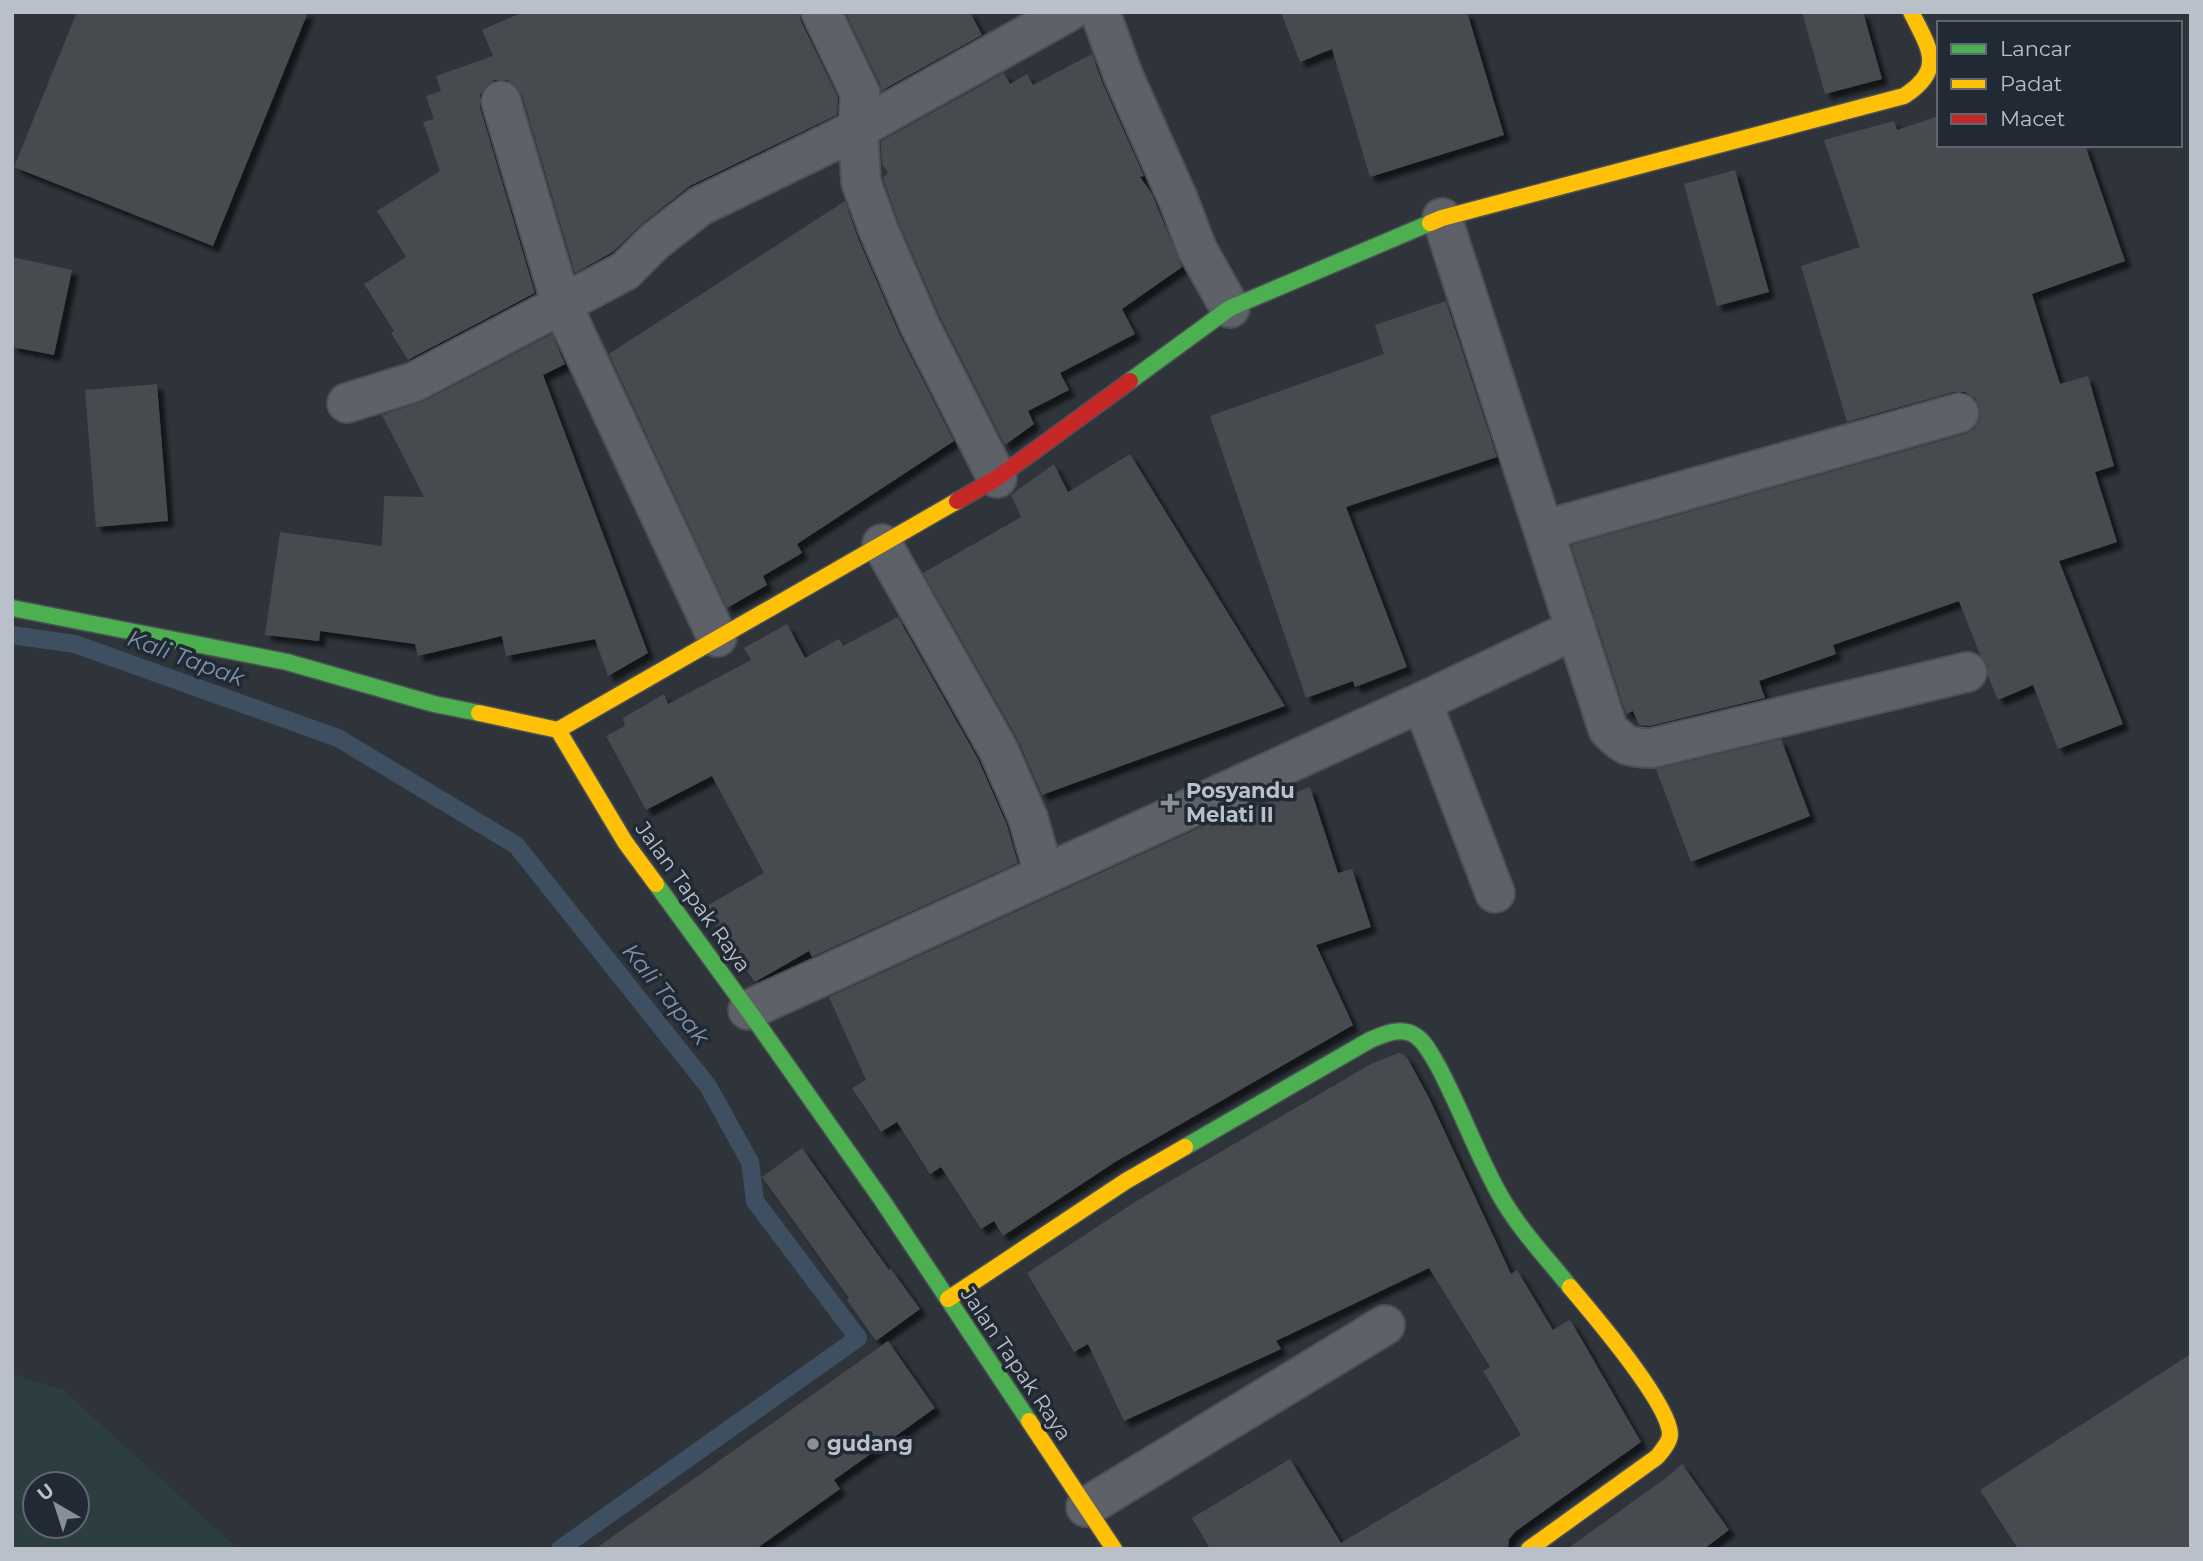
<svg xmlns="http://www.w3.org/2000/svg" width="2203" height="1561" font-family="Montserrat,sans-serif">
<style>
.green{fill:#2c3e40;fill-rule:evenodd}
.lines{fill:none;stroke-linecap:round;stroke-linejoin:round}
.stream{stroke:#3e4f62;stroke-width:18}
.building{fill:#464b50;filter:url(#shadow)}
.street-casing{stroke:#4c5054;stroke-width:42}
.fast-casing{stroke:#4c5054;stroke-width:19}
.slow-casing{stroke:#4c5054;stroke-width:19}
.jam-casing{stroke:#4c5054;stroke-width:19}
.street{stroke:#5e6268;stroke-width:38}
.fast{stroke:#4caf50;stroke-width:16}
.slow{stroke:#ffc107;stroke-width:16}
.jam{stroke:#c62828;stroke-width:16}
.poi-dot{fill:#888f97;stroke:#212a34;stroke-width:2.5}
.labels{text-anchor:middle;stroke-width:7;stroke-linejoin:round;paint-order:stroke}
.poi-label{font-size:21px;font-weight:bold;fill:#b9c0c9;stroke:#212a34;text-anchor:start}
.street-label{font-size:21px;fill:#b9c0c9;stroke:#212a34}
.water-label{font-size:23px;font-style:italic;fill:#7d92a9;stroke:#212a34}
</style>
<defs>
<filter id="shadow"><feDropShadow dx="6" dy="6" stdDeviation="2" flood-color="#0009"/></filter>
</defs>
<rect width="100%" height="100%" fill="#2e343a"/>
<path class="green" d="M12 1374 63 1390 238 1549H12ZM35 1484H77V1526H35Z"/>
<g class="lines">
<polyline class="stream" points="12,635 75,644 338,738 516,845 708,1086 750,1162 755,1201 858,1338 560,1549"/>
</g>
<g class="building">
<polygon points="77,12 308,12 213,246 14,167"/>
<polygon points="523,12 799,12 801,21 838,97 837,115 690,186 642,224 613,252 575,273 522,95 516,86 507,80 494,80 485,87 480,95 480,107 535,293 408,360 391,333 394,331 364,284 406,257 377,211 440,171 423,122 434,119 426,96 441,91 436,76 493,56 482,30"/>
<polygon points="845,12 970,12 982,35 881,91 880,84"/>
<polygon points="1281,12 1467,12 1504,135 1370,177 1332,49 1300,62"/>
<polygon points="1802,12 1863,12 1882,79 1825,94"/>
<polygon points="1092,54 1103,84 1144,176 1140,177 1152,194 1182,267 1122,309 1135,334 1060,373 1069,390 1028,411 1034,424 1005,445 940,317 898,221 883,178 888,173 882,164 881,141 1004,73 1010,84 1027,74 1033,85"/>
<polygon points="1939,116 1939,145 2085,145 2125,261 2032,294 2060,384 2088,376 2114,466 2095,472 2117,542 2059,561 2123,724 2058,749 2033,685 1998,700 1988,676 1988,666 1980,655 1959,601 1833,645 1836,654 1759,681 1765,698 1650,726 1639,725 1633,711 1626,714 1571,545 1965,434 1974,429 1980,419 1980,408 1975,398 1965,392 1954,392 1847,422 1801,266 1860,247 1824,140 1894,121 1897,130"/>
<polygon points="1735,170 1769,292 1717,306 1684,184"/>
<polygon points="845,201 858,238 900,335 954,441 797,544 802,553 763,576 767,585 727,608 609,354"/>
<polygon points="12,257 72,270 54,355 12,347"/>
<polygon points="1446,301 1497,457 1346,507 1407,667 1355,687 1353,681 1306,698 1210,416 1384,354 1375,325"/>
<polygon points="552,334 565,364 543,375 648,653 608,676 595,639 506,656 502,636 418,656 415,644 320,631 319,641 265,635 280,532 382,546 384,496 424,497 382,415 424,401"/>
<polygon points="157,384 168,521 96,527 85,390"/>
<polygon points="1130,454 1285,706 1042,795 1017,738 923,573 1021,517 1011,495 1054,464 1068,492"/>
<polygon points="898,617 978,759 1007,825 1018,863 812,957 809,951 755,982 725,942 705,907 764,873 712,776 646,810 606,736 625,726 623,718 664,694 668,704 751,660 744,648 787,624 805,658 839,639 843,646"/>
<polygon points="1781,739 1810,816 1691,862 1656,769"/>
<polygon points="1310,787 1338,873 1352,869 1371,927 1316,945 1353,1025 1115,1162 1003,1236 994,1221 981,1229 941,1167 930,1174 897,1122 881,1132 852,1088 866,1080 829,997 1221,818"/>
<polygon points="1399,1053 1403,1054 1408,1059 1429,1098 1511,1274 1517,1270 1553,1330 1569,1320 1572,1323 1641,1442 1516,1531 1509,1539 1508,1549 1210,1549 1192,1518 1290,1459 1341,1543 1521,1435 1483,1371 1490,1367 1429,1268 1276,1341 1281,1349 1124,1421 1088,1344 1074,1352 1027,1273 1138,1200 1371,1064"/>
<polygon points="802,1148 889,1270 891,1269 920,1309 876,1341 847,1300 849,1298 762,1177"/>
<polygon points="888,1341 935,1408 834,1480 840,1489 756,1549 595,1549"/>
<polygon points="2191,1354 2191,1549 2018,1549 1980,1490"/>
<polygon points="1682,1464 1729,1530 1704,1549 1567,1549 1670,1475"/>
</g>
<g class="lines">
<g class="street-casing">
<g id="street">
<polyline points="821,12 860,93 858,129 861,182 878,229 920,326 997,478"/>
<polyline points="1100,12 1123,75 1178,199 1197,249 1230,308"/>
<polyline points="501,101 561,303 717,637"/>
<path d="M1442 218 1608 729C1624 746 1629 748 1652 748L1967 672"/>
<polyline points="347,403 414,382 625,271 655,241 700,206 858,129 1068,12"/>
<polyline points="1545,530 1959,413"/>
<polyline points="882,544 998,749 1028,818 1044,874"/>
<polyline points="1422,702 1495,893"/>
<polyline points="748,1010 1422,702 1576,629"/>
<polyline points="1086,1507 1385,1325"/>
</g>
</g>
<g class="fast-casing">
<g id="fast">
<polyline points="1130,381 1230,308 1430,223"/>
<polyline points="12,608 287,662 434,704 479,713"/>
<polyline points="656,884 748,1010 882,1200 1029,1421"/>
<path d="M1185 1147 1370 1040C1384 1034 1402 1026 1416 1036 1426 1043 1432 1056 1438 1066 1461 1109 1477 1155 1501 1197 1520 1230 1546 1257 1570 1287"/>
</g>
</g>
<g class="slow-casing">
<g id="slow">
<path d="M1430 223 1442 218 1904 96C1946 69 1929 48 1911 12"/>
<polyline points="479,713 558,730 625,842 656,884"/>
<polyline points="558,730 957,501"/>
<polyline points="948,1299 1126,1181 1185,1147"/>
<polyline points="1029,1421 1114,1549"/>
<path d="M1529 1549 1657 1457C1662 1451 1670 1442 1670 1434 1669 1403 1592 1313 1570 1287"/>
</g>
</g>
<g class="jam-casing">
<polyline id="jam" points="957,501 997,478 1130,381"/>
</g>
<use href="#street" class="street"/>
<use href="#fast" class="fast"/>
<use href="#slow" class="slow"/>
<use href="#jam" class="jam"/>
</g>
<g class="poi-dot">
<path d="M1166.5 792.5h7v7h7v7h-7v7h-7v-7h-7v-7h7z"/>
<circle cx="813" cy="1444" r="7"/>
</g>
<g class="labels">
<g class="poi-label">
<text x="1186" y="798">Posyandu<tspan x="1186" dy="24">Melati II</tspan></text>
<text x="827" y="1451">gudang</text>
</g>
<g class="street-label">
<text transform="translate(693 897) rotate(54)" y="7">Jalan Tapak Raya</text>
<text transform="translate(1016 1364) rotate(56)" y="7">Jalan Tapak Raya</text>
</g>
<g class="water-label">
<text transform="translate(186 658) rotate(20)" y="8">Kali Tapak</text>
<text transform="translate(666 994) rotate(51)" y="8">Kali Tapak</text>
</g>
</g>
<rect width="2203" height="1561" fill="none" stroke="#b9c0c9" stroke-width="28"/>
<rect x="1937" y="21" width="245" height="126" fill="#212a34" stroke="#5e6670" stroke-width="2"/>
<rect x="1951" y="44" width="35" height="10" fill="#4caf50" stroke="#5e6670" stroke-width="2"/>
<text x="2000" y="56" font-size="21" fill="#b9c0c9">Lancar</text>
<rect x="1951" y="79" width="35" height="10" fill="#ffc107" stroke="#5e6670" stroke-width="2"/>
<text x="2000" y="91" font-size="21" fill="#b9c0c9">Padat</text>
<rect x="1951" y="114" width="35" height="10" fill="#c62828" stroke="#5e6670" stroke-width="2"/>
<text x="2000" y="126" font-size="21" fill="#b9c0c9">Macet</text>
<g transform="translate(56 1505) rotate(321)"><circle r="33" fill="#212a34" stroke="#5e6670" stroke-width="2"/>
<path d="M0-5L12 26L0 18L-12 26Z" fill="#888f97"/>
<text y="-10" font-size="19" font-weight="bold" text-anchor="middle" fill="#b9c0c9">U</text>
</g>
</svg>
